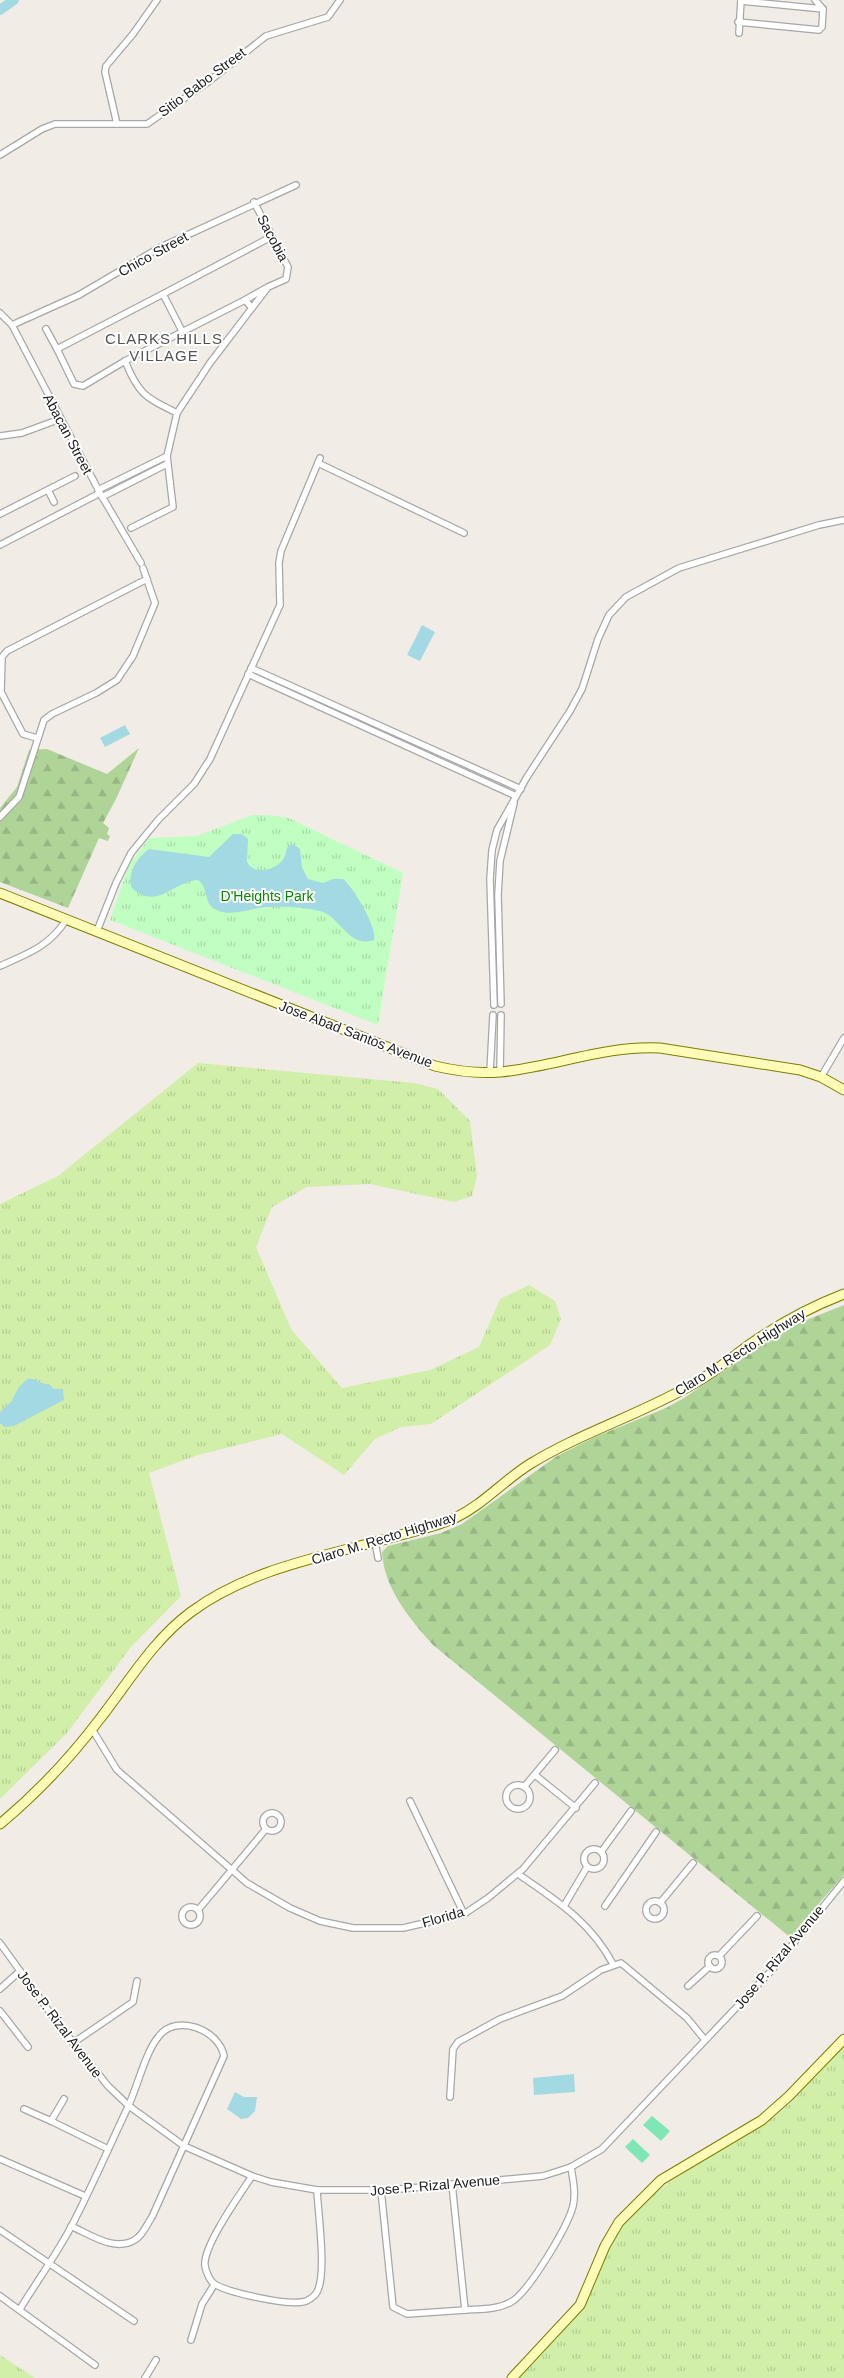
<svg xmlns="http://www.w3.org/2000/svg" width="844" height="2378" font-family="Helvetica,sans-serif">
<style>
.grass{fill:url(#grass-tufts)}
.forest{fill:url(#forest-firs)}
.park{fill:url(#park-tufts)}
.pitch{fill:#7fe6b5}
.water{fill:#a3d9e2}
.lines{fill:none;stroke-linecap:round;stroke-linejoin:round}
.river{stroke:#a3d9e2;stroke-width:10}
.street-casing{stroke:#a7a7a7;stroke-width:8}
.secondary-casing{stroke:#7c7e00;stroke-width:11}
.street{stroke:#fff;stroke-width:5.5}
.secondary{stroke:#fefcb7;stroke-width:9}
.labels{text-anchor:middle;stroke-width:4;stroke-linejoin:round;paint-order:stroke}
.street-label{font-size:14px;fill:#202020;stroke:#fff}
.park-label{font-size:14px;fill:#048903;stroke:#fff}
.neighbourhood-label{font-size:15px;letter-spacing:1px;fill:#535353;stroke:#fff}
</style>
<defs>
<pattern id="grass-tufts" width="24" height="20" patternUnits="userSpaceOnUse" patternTransform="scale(1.25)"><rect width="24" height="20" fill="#d1efa9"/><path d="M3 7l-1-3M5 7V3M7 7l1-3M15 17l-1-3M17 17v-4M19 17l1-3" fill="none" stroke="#b3cd91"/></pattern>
<pattern id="forest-firs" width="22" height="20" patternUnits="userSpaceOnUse" patternTransform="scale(1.25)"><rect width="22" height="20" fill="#afd498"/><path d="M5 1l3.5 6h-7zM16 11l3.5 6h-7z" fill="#96b683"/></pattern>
<pattern id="park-tufts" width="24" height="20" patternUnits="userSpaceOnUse" patternTransform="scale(1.25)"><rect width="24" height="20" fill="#c1fec1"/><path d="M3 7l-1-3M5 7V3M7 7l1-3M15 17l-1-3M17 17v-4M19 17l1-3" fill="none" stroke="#a6d9a6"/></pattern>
</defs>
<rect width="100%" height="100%" fill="#f1ede6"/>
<g class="grass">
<polygon points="198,1063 414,1083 438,1089 470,1121 477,1176 472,1196 454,1202 370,1184 307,1187 272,1207 256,1247 291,1329 342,1388 430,1370 479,1347 500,1299 529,1285 555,1301 561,1319 550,1345 431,1424 401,1427 375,1439 344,1475 282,1434 198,1455 149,1473 181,1596 131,1647 67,1733 0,1799 0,1204 58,1176"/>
<path d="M844 2044V2378H517L581 2309C598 2284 605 2242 624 2221 667 2176 714 2157 764 2124 795 2104 819 2070 844 2044Z"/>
<polygon points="0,2355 35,2378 0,2378"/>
</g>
<g class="forest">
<polygon points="139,748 116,799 103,823 109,828 107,834 110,836 108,841 99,838 68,908 0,882 0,808 17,787 29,750 47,749 107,774"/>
<path d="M844 1305V1875L821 1901 795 1937 791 1938 433 1645C410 1619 384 1589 382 1552L388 1546 441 1533 462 1524 557 1456 595 1437 666 1408 684 1398 775 1336 799 1323Z"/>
</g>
<polygon class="park" points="252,815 268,815 289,818 403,873 378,1025 110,920 129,865 149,838 197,836"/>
<g class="pitch">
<polygon points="652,2116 670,2131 661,2141 643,2125"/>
<polygon points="633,2139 650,2155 642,2163 625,2147"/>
</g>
<g class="water">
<polygon points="422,625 435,632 420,661 407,655"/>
<polygon points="125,725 130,734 105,747 100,738"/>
<path d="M233 834H242L248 839 247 862C254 875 273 871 282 861 286 856 286 850 288 846L293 844 300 849 302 867 308 879 323 883 333 879H343C353 887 378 928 374 940 349 948 342 920 323 912 310 907 281 906 266 907 250 908 225 920 211 906 205 901 208 888 198 880 174 881 157 911 132 888 126 873 138 857 149 849L209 857Z"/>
<path d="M27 1379C36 1377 41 1385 49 1384L54 1389H63L64 1400 14 1426 4 1427 0 1423V1412L11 1402 19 1387Z"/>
<polygon points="574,2074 575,2092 534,2095 533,2078"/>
<polygon points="235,2092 244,2097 257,2097 255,2111 248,2118 241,2119 227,2109"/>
</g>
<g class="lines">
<polyline class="river" points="0,10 14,0"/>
<g class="street-casing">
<g id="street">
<polyline points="741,1 823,9"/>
<polyline points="738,22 819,30 822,27 823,9 815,0"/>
<polyline points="739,33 741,0"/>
<polyline points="117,124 105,72 106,66 133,34 157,0"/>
<polyline points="0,155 42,129 55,124 147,124 208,82 266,36 328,17 340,0"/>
<polyline points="163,294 271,237"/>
<polyline points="245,300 266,288"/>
<polyline points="0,313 12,325 100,493 141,563"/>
<polyline points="12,325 79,295 159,248 296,185"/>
<polyline points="46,329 57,349"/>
<polyline points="182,331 163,294 57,349 74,384 83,386 125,361 245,300 252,308"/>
<path d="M125 361C139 395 145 397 177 413"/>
<polyline points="0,436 22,433 60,419"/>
<polyline points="318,463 464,533"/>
<polyline points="48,490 54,502"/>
<polyline points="98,490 167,456"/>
<polyline points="102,497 167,464"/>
<polyline points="0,514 75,476"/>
<polyline points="131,528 173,507 167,456 177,413 210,363 268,287 286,279 288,267 254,202"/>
<polyline points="0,545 100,493"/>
<polyline points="251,668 521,789"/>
<polyline points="248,674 516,796"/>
<polyline points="37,738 23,734 1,692 2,657 7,651 147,579"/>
<polyline points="0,817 19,797 44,720 52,714 96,693 117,680 133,656 155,603 143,568"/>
<polyline points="97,931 116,883 131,853 158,820 194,784 210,759 280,605 279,563 281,551 320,458"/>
<path d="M0 966C27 954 50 946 66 920"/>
<polyline points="501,1004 498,895 500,861 514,803"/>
<polyline points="494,1005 490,879 492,850 497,830 527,777 570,711 582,689 598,639 609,615 626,597 679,568 819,525 844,520"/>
<polyline points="490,1072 493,1015"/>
<polyline points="500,1072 501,1015"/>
<polyline points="821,1077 844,1038"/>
<polyline points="375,1542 378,1558"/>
<polyline points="92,1729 117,1770 247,1883 290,1908 320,1921 353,1928 403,1928 464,1914 488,1898 523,1869 595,1783"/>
<polyline points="535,1775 576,1808"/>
<circle cx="518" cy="1797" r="12"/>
<polyline points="524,1787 555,1750"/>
<polyline points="410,1801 464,1914"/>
<circle cx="272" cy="1822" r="9"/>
<circle cx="594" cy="1859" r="10"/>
<polyline points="601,1852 631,1811"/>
<path d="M518 1874C557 1901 590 1921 613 1964"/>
<circle cx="655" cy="1910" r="9"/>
<polyline points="660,1903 693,1863"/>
<polyline points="564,1906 587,1867"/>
<polyline points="605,1906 656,1832"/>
<circle cx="191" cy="1916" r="9"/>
<polyline points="198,1910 266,1829"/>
<polyline points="0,1943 56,2021 108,2086 129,2106 184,2146 252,2176 271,2182 317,2190 389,2190 543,2176 571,2167 602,2149 771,1971 844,1881"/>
<circle cx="715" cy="1962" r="7"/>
<polyline points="719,1956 757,1916"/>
<polyline points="688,1986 710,1966"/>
<polyline points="0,1989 20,1971"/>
<polyline points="0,2011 28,2047"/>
<polyline points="73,2043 133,2002 137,1981"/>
<polyline points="450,2097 453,2049 458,2042 500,2019 562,1996 601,1970 621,1963 687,2018 705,2040"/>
<polyline points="64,2099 51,2121 108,2149"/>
<polyline points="24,2109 51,2121"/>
<polyline points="0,2159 85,2196"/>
<path d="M252 2176C241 2193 202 2247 205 2266 206 2272 210 2282 216 2285 231 2293 285 2305 302 2302 307 2302 315 2296 317 2292 327 2274 318 2213 317 2190"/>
<polyline points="381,2190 393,2307 407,2314 465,2310 452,2184"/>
<polyline points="0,2230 134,2321"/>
<polyline points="0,2296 95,2365"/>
<path d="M20 2309C37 2281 57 2254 72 2225 92 2187 109 2147 127 2109 137 2089 145 2052 159 2036 177 2013 219 2030 224 2056L152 2217C147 2224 143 2235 136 2239 116 2253 91 2235 71 2226"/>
<path d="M465 2310C480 2309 497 2310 511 2302 529 2292 568 2226 573 2206 576 2193 573 2180 571 2167"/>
<polyline points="191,2340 202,2304 214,2285"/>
<polyline points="145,2378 156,2360"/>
</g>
</g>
<g class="secondary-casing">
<g id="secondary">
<path d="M0 893 435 1066C456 1071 478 1074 500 1072 554 1067 605 1045 660 1048L800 1070 821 1077 844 1090"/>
<path d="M0 1824C36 1794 71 1757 99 1720 129 1682 152 1641 191 1612 250 1568 327 1556 397 1536 416 1531 437 1526 455 1518 484 1504 503 1481 530 1464 582 1432 642 1414 695 1383 715 1372 731 1358 749 1345 779 1324 810 1307 844 1294"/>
<polyline points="512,2378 580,2305 605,2246 619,2222 661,2180 762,2120 789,2096 844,2039"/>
</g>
</g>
<use href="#street" class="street"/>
<use href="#secondary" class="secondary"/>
</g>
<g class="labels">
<g class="street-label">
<text transform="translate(202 82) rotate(-37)" y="5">Sitio Babo Street</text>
<text transform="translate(273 238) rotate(62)" y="5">Sacobia</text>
<text transform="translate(153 254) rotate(-29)" y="5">Chico Street</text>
<text transform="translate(68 434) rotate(62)" y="5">Abacan Street</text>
<text transform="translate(356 1034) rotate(21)" y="5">Jose Abad Santos Avenue</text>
<text transform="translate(740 1352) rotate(-32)" y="5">Claro M. Recto Highway</text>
<text transform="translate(384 1538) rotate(-17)" y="5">Claro M. Recto Highway</text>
<text transform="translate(443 1917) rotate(-16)" y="5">Florida</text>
<text transform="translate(779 1957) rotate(-50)" y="5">Jose P. Rizal Avenue</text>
<text transform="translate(60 2024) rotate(53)" y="5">Jose P. Rizal Avenue</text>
<text transform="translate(435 2185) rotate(-5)" y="5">Jose P. Rizal Avenue</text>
</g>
<g class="park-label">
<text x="267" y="901">D'Heights Park</text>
</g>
<g class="neighbourhood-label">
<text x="164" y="344">CLARKS HILLS<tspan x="164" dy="17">VILLAGE</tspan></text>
</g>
</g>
</svg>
